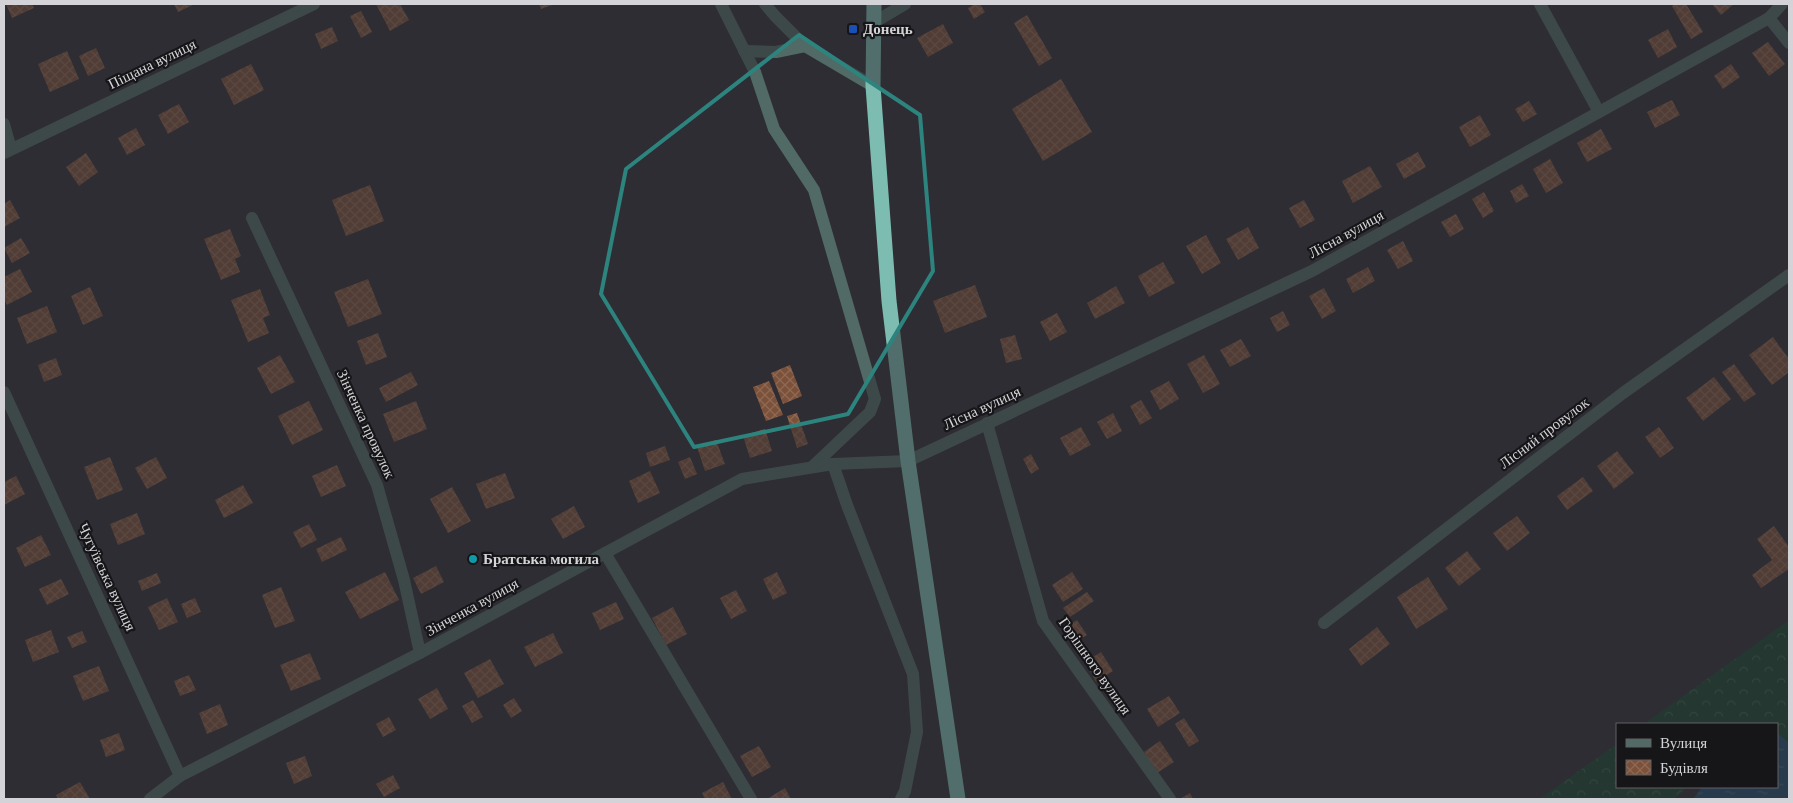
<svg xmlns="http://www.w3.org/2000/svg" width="1793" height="803" font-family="'Times New Roman',serif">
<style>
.forest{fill:url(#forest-crowns)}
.water{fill:url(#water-ripples)}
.building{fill:url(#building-cross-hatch)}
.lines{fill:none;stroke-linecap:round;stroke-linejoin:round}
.minor{stroke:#516a65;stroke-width:12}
.highway{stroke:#7dbdb1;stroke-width:15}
.marked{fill:none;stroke:#2d847e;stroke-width:4;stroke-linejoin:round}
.transit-dot{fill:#1a4fb4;stroke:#161518;stroke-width:2}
.culture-dot{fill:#0f9aa8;stroke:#161518;stroke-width:2}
.labels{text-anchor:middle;stroke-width:4.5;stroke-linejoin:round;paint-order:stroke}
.poi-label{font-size:15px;font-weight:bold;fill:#d4d3d7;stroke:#161518;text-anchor:start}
.street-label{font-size:15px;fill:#d4d3d7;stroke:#161518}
</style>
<defs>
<pattern id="forest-crowns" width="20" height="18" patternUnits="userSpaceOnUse" patternTransform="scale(1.25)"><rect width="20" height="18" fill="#194530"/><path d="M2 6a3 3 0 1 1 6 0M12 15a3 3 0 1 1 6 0" fill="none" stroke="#3a5f4d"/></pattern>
<pattern id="water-ripples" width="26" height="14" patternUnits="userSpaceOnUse" patternTransform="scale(1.25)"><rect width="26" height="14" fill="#224c6a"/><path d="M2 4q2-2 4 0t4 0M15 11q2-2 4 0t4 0" fill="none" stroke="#41657f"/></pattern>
<pattern id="building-cross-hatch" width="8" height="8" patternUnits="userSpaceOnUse" patternTransform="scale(1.25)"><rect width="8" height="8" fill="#7c5139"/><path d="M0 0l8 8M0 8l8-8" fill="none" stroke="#8e6955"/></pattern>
</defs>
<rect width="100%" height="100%" fill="#2e2d33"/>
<g class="forest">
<polygon points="1789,620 1789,743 1777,733 1777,724 1644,724"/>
<polygon points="1617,744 1617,787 1687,787 1674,799 1539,799"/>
</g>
<polygon class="water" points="1777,733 1789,743 1789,799 1693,799 1702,787 1777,787"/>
<g class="building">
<polygon points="6,4 32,4 34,8 12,18"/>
<polygon points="174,4 195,4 178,12"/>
<polygon points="376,4 400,4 409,20 390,31"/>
<polygon points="539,4 555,4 541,9"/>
<polygon points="975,4 980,4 985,12 974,19 968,8"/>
<polygon points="1676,4 1686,4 1703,32 1691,39 1672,6"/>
<polygon points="1712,4 1734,4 1721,15"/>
<polygon points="361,11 372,32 361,38 350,16"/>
<polygon points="1027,15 1052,58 1039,66 1014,23"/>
<polygon points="943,24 953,43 928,57 917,38"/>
<polygon points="332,27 338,41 321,49 315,34"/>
<polygon points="1668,29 1677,47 1658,58 1648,40"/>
<polygon points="1768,42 1785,64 1769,76 1752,53"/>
<polygon points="96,48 105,68 88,76 79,56"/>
<polygon points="67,51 79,79 50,92 38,64"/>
<polygon points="251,64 264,90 234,105 221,79"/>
<polygon points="1731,64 1740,77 1723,89 1714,76"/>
<polygon points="1061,79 1092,132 1043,161 1012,109"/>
<polygon points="1672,100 1680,115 1655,128 1647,112"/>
<polygon points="1529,101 1537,114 1523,122 1515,109"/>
<polygon points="179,104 189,122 168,134 158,115"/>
<polygon points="1480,115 1491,135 1470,147 1459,127"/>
<polygon points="136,128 145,145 127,155 118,138"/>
<polygon points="1601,129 1612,149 1587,162 1577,143"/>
<polygon points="1418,152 1426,167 1404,179 1396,164"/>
<polygon points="86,153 98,172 79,186 66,167"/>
<polygon points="1550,159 1563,183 1546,193 1533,169"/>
<polygon points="1370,166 1382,187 1353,203 1342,181"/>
<polygon points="1522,184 1529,196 1516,203 1510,191"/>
<polygon points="370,185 384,221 346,236 332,200"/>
<polygon points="1484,192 1494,211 1483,218 1472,199"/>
<polygon points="10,200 20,218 4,227 4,204"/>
<polygon points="1304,200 1315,220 1300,228 1289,208"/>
<polygon points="1456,214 1464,229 1450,237 1441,222"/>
<polygon points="1248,227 1259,248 1238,260 1226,239"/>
<polygon points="230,229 241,256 235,259 240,272 221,280 204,239"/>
<polygon points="1206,235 1221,263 1202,274 1186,246"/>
<polygon points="21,238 30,253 12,263 4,248"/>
<polygon points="1403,241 1413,261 1398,269 1387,250"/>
<polygon points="1163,262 1175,283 1149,297 1138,276"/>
<polygon points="1368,267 1375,281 1353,293 1346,279"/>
<polygon points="20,269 32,292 7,305 4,299 4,277"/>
<polygon points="368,279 382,314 348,327 334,292"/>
<polygon points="975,285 987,317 945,333 933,301"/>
<polygon points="1116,286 1125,303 1095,319 1087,303"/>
<polygon points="90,287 103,316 83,325 71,296"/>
<polygon points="1324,288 1336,311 1322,319 1309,296"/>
<polygon points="260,289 270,315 263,318 269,333 248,342 231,300"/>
<polygon points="47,306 57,332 27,344 17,318"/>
<polygon points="1283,311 1290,325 1277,332 1270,318"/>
<polygon points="1057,313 1067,332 1050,341 1040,322"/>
<polygon points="378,333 387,357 366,365 357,341"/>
<polygon points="1015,335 1022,359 1006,363 1000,339"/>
<polygon points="1773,337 1789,359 1789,372 1772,385 1749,355"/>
<polygon points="1241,339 1251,356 1230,367 1220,350"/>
<polygon points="280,355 295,382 271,394 257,368"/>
<polygon points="1204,355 1220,384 1203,393 1187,364"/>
<polygon points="56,358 62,375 44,382 38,365"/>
<polygon points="1734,364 1756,394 1744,402 1722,372"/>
<polygon points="790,365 802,396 783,404 771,373"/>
<polygon points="411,372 418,385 386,402 379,388"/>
<polygon points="1714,377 1731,399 1703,421 1686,398"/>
<polygon points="769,381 783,415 766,421 753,387"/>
<polygon points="1169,381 1179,399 1160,410 1150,391"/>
<polygon points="1141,400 1152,418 1140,425 1130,406"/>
<polygon points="309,401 323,430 292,445 278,416"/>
<polygon points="416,401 427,429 394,442 383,414"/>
<polygon points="797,413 808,444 797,448 787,416"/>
<polygon points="1113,413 1122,431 1107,439 1097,422"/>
<polygon points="1081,427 1091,445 1070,456 1060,438"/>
<polygon points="1659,427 1674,448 1660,458 1645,437"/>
<polygon points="765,429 772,451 750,458 743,436"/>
<polygon points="716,440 725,464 705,471 697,447"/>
<polygon points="665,446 670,460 650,467 646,453"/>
<polygon points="1617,451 1634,473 1614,489 1597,466"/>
<polygon points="1031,454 1039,469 1031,474 1023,459"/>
<polygon points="110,457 123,490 97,500 84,467"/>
<polygon points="156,457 167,478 147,489 135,468"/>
<polygon points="690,457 697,474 685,479 678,462"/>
<polygon points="337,465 346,486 321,497 312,476"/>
<polygon points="650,471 660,493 638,503 629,481"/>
<polygon points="505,473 515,498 486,509 476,484"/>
<polygon points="16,476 25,494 4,505 4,482"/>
<polygon points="1583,477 1593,491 1567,510 1557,496"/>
<polygon points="243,485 253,503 224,518 215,500"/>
<polygon points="452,487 471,521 448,533 430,499"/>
<polygon points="574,506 585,527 563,539 551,519"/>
<polygon points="137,513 145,534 118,545 110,524"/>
<polygon points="1517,516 1530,533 1507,551 1493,533"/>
<polygon points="309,524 317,540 301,548 293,532"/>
<polygon points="1774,526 1789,547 1789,569 1761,588 1752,575 1772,560 1757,539"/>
<polygon points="41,535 51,555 25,567 16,548"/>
<polygon points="341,537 347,550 322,562 316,549"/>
<polygon points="1467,551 1481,569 1459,586 1445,568"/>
<polygon points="436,566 444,582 421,594 413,578"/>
<polygon points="385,572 399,600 360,619 345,592"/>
<polygon points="777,572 787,593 773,600 763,579"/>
<polygon points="1072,572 1083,589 1063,602 1052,585"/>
<polygon points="157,573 161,583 142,591 138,581"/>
<polygon points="1428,577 1448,609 1416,629 1397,597"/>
<polygon points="61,579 69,594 47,605 39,589"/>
<polygon points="281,587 295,621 275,628 262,595"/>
<polygon points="736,590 747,611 731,619 720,598"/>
<polygon points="1087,592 1094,601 1070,617 1063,608"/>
<polygon points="167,598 178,622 159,630 148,607"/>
<polygon points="195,598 201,612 187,618 181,604"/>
<polygon points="616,602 624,619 600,630 592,613"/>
<polygon points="673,607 687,634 666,645 652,618"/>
<polygon points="1077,620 1087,635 1072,644 1062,629"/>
<polygon points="1377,627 1390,644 1361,666 1349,649"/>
<polygon points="51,630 59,652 33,662 25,640"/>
<polygon points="82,631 87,642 72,648 67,637"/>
<polygon points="553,633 563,653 535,667 524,647"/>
<polygon points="1101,652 1113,671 1096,682 1085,662"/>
<polygon points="310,653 321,679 291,691 280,665"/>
<polygon points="490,659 504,684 478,698 464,673"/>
<polygon points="99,666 109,691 83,701 73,676"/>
<polygon points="189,675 196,690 180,696 174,681"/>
<polygon points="437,688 448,709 430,719 418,699"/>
<polygon points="1169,696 1180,713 1158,727 1147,709"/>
<polygon points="514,698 522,711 511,718 503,705"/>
<polygon points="473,700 483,717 472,723 462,706"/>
<polygon points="220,704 228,725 207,734 199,713"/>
<polygon points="389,717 396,730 383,737 376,724"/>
<polygon points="1184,718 1199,741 1189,747 1175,724"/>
<polygon points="119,733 125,750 106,757 100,740"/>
<polygon points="1160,741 1174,762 1157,773 1144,752"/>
<polygon points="759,746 771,767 752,777 740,756"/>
<polygon points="305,756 312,776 294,784 286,763"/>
<polygon points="393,775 400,788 384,797 376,784"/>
<polygon points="80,782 90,799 58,799 56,795"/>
<polygon points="723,782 732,799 705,799 702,793"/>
<polygon points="785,788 791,799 767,799"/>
<polygon points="1190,793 1193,799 1180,799"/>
</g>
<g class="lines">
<g class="minor">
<polyline points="721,4 755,72 774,129 814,190 875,399 870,412 812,467"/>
<polyline points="765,4 775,16 805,46 873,86"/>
<polyline points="1540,4 1599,112"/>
<polyline points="1769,18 1789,43"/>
<polyline points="873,23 905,4"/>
<polyline points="744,51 776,52 805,46"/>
<polyline points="4,124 11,149"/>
<polyline points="4,153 314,4"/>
<polyline points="252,218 377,485 404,580 420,653"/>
<polyline points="4,392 180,776"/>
<polyline points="987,423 1043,621 1170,799"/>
<polyline points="833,464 847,505 913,674 917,732 905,791 901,799"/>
<polyline points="605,553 751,799"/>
<polyline points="1324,623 1623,393 1789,275"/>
<polyline points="150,799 180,776 420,653 742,479 833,464 908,461 1312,271 1769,18 1782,4"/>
</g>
<polyline class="highway" points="874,4 873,86 889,301 908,461 958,799"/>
</g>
<path d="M0 0H1793V803H0ZM799 35 920 115 933 271 848 414 694 447 601 294 626 169Z" fill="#2e2d33" fill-opacity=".55" fill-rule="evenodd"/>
<path class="marked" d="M799 35 920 115 933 271 848 414 694 447 601 294 626 169Z"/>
<rect class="transit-dot" x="848" y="24" width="10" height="10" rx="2.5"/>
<circle class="culture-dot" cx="473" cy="559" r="5"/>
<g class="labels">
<g class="poi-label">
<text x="863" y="34">Донець</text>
<text x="483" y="564">Братська могила</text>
</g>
<g class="street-label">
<text transform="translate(152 64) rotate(-26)" y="5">Піщана вулиця</text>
<text transform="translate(1346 234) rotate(-29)" y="5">Лісна вулиця</text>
<text transform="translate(982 408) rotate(-25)" y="5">Лісна вулиця</text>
<text transform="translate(366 424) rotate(65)" y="5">Зінченка провулок</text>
<text transform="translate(1544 433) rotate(-37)" y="5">Лісний провулок</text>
<text transform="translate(107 577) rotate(65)" y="5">Чугуївська вулиця</text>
<text transform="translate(472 607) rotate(-29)" y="5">Зінченка вулиця</text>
<text transform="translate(1095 666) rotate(55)" y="5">Горішного вулиця</text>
</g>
</g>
<rect width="1793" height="803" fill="none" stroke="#d4d3d7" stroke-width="10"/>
<rect x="1616" y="723" width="162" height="65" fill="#161518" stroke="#626164"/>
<rect x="1626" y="739" width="25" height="8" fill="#516a65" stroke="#626164"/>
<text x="1660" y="748" font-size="15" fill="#d4d3d7">Вулиця</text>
<rect x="1626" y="760" width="25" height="15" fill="url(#building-cross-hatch)" stroke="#626164"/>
<text x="1660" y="773" font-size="15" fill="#d4d3d7">Будівля</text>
</svg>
